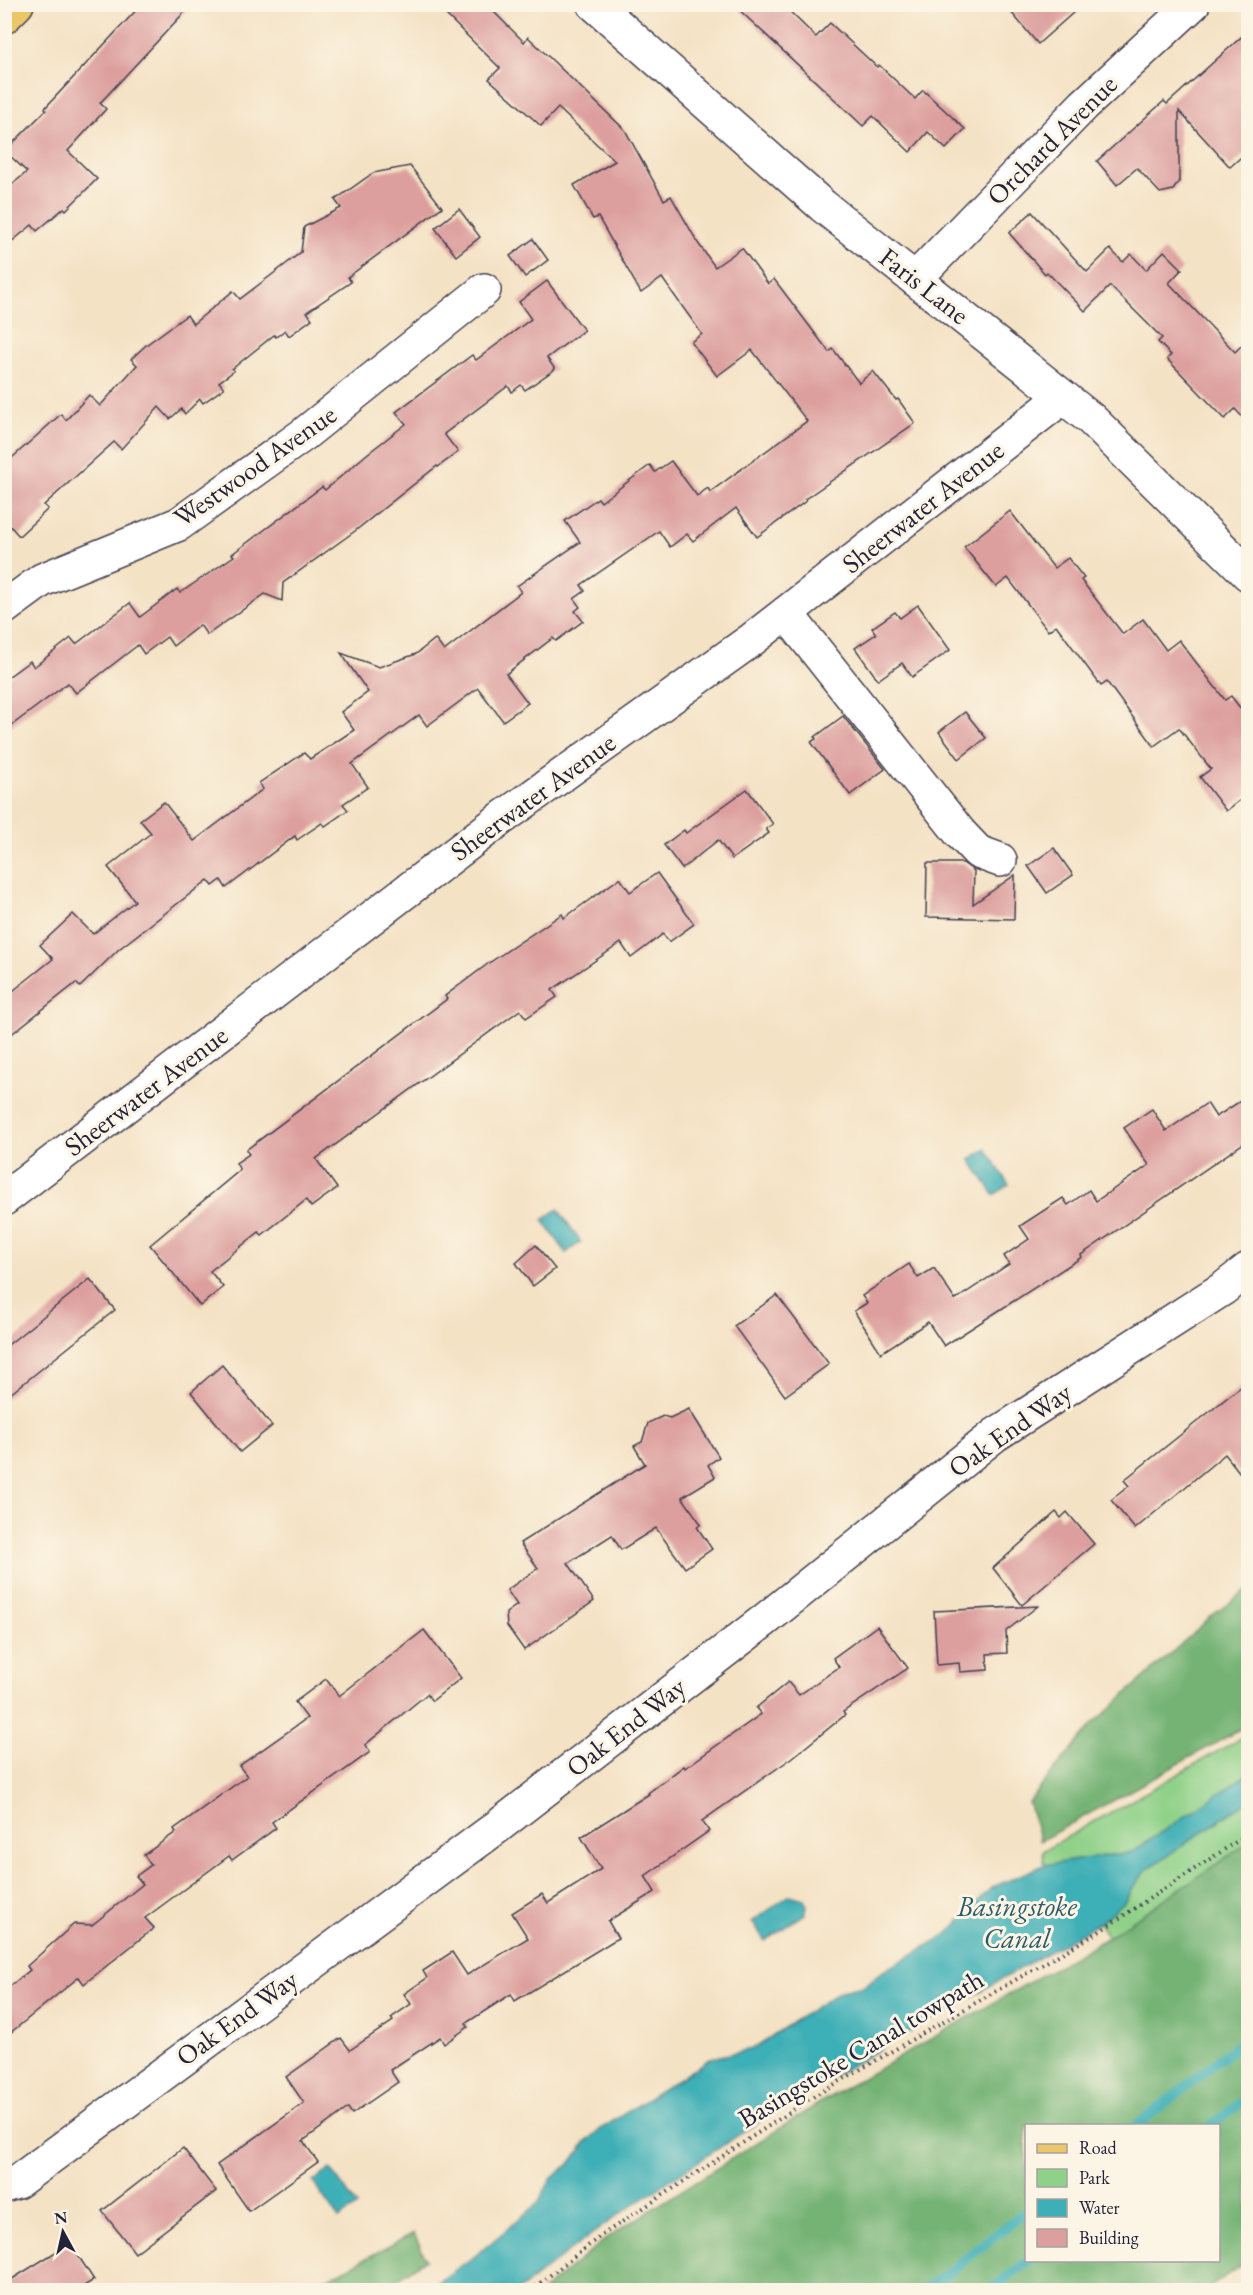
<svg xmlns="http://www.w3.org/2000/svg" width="1253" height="2295" font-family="'EB Garamond',serif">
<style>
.green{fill:#90d189;stroke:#597a62;stroke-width:1.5}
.forest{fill:#74b375;stroke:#4b6a58;stroke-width:1.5;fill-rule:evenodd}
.water{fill:#3eafb6;stroke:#306878;stroke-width:1.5}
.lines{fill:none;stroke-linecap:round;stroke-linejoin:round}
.stream{stroke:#3eafb6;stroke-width:10}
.building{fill:#dc9f9e}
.minor-casing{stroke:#423f50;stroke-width:36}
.major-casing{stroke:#423f50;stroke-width:36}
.path{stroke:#423f50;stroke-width:4;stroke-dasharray:1.5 4.5;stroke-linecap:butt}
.minor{stroke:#fff;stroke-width:33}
.major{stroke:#ecc669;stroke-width:33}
.labels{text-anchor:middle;stroke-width:6;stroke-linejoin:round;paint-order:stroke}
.street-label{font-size:27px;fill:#22223b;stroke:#fcf5e5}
.water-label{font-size:28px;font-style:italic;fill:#2d5a6c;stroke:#fcf5e5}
</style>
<rect width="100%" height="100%" fill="#fcf5e5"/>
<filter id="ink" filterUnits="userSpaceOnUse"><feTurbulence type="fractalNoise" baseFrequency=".0167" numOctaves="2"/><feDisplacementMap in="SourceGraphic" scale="12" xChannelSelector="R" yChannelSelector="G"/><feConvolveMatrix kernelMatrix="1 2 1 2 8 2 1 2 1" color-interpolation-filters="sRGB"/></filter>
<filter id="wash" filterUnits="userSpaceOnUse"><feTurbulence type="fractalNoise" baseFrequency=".008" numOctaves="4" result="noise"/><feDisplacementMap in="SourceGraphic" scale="24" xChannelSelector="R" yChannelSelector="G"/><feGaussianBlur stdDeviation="1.35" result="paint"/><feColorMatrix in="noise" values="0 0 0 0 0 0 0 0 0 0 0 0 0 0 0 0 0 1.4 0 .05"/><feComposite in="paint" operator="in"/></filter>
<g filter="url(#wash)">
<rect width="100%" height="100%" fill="#f4e2c5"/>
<g class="green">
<polygon points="1248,1734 1248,1774 1132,1852 1044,1865 1043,1851"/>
<polygon points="1248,1801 1248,1843 1108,1937 1099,1923 1123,1903 1146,1870"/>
</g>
<g class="forest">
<polygon points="1248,1590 1248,1725 1040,1841 1028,1802 1092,1725 1214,1614"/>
<path d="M1248 1843V2260L1206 2290H543L608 2237 821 2102 1108 1937ZM1026 2126H1218V2260H1026Z"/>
<polygon points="414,2233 426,2259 382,2290 305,2290"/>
</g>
<g class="water">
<polygon points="986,1149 1009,1185 994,1195 970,1159"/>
<polygon points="558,1209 581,1242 566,1253 543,1220"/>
<polygon points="1248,1774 1248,1801 1146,1870 1123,1903 1099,1923 800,2095 653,2191 592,2234 519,2290 427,2290 475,2256 537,2204 552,2178 570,2164 585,2143 602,2128 711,2058 752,2049 840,1991 864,1986 883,1971 949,1933 991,1888 1044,1865 1132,1852"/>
<polygon points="790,1895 804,1899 807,1906 805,1914 765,1941 752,1922"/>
<polygon points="331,2169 357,2206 339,2219 313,2182"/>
</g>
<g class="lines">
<g class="stream">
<polyline points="1136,2126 1248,2037"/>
<polyline points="1210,2126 1248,2097"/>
<polyline points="921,2290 939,2280 1026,2211"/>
<polyline points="990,2290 1030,2260"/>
</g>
</g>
<g id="blocks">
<g class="building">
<polygon points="142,4 192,4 100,103 106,109 68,151 97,179 66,210 64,208 37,231 32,225 4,248 4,191 27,172 5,151 46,110 45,108"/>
<polygon points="435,4 486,4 524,42 528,37 625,130 664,200 671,196 698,243 715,267 742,248 768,284 774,279 829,352 833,349 859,383 873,371 896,400 898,399 915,423 805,499 806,501 757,537 736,508 693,541 687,534 670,547 659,531 581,585 585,591 574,599 580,607 575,611 583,621 556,641 553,638 506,674 528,703 503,721 478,688 427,726 419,715 352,764 368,787 343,804 348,810 325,826 322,823 297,840 295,836 226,888 221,880 213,886 208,880 119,949 80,987 76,983 4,1040 4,998 53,959 40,945 73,914 93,934 135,901 108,867 151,833 140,820 164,802 194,841 263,789 259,783 304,753 310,759 354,730 341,712 368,692 341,653 379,667 416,654 435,639 444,651 521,592 517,586 580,542 565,521 598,498 601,502 650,465 655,472 671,461 697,496 708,488 710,492 807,421 752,350 717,376 691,342 702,334 662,278 641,293 598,217 593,219 574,185 615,161 558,108 541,126 489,79 500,68"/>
<polygon points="733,4 782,4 816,37 830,23 877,67 879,65 915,99 923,90 965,129 946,149 928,132 910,152 873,116 863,126"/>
<polygon points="1004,4 1083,4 1038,44"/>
<polygon points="1248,31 1248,151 1230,167 1179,111 1179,182 1173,190 1160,193 1137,168 1117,185 1097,161 1164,101 1167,104"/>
<polygon points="410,166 442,207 348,277 351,282 307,312 312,319 289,336 285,330 276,337 274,335 232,369 234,371 219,382 224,388 203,403 200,399 185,414 181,409 170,419 159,407 121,449 114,442 44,505 48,509 19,536 4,519 4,465 61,414 66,420 89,395 100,406 137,365 131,359 146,345 187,315 193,324 233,291 240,299 286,264 301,252 304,227 341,208 335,200 373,173"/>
<polygon points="459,209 480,237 456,256 435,228"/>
<polygon points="1032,212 1087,272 1110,249 1123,262 1131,254 1146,270 1164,251 1182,269 1169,283 1235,352 1248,339 1248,423 1235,409 1225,419 1167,359 1171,355 1158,342 1162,338 1110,286 1085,311 1047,272 1045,274 1009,233"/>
<polygon points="533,239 548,260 525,277 510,256"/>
<polygon points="547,281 584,330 547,358 555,369 525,390 521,385 512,392 508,386 444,434 458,452 438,467 437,466 355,531 283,583 282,601 265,594 207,635 200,625 173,646 167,637 144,654 138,645 76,693 68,683 4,731 4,680 30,661 34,667 71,638 76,644 130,603 140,617 177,589 180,593 234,556 232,554 322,487 325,490 367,454 406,424 396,412 472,355 476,360 531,319 519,302"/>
<polygon points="1010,511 1054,568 1068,558 1084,578 1081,580 1123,634 1143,619 1166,650 1179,640 1225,700 1231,696 1248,718 1248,794 1226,811 1200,777 1211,769 1179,728 1154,746 1107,682 1101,686 1056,625 1048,631 1008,578 996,587 964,547"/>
<polygon points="918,605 950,650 912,677 902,663 878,680 855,648 876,634 872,628 895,612 900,618"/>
<polygon points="965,712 986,738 959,759 939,732"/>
<polygon points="843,716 885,769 850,795 811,742 816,739 815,737"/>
<polygon points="747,789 773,824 766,829 769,833 732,859 718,840 682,869 664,845 684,830 686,833"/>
<polygon points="1054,848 1073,875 1047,893 1028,866"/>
<polygon points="927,863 963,863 974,871 973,904 1015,875 1014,919 926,917"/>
<polygon points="657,873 694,924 669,942 663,934 631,958 621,943 552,990 557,997 526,1018 520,1010 316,1159 337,1188 311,1207 306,1200 262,1235 259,1232 210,1271 223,1287 200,1306 150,1245 240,1170 236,1163 249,1154 246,1150 447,999 445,996 489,963 562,914 564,918 620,878 630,892"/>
<polygon points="1248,1096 1248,1140 1081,1255 1082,1257 944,1346 928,1322 881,1353 854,1311 867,1303 862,1296 909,1264 918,1278 934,1268 955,1300 1009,1264 1004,1256 1029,1239 1020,1226 1063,1198 1068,1205 1089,1190 1096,1201 1149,1165 1124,1128 1152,1109 1166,1131 1207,1103 1216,1117"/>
<polygon points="536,1245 555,1269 533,1286 516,1263"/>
<polygon points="90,1279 115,1310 4,1399 4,1348"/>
<polygon points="777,1295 829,1364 785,1396 734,1326"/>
<polygon points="222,1365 272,1426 240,1452 191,1392"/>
<polygon points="1248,1381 1248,1483 1225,1454 1135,1529 1111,1500 1129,1486 1124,1480"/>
<polygon points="689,1409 719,1457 708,1465 715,1477 682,1497 701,1524 697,1527 712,1549 685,1568 656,1528 621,1550 612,1535 568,1563 594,1601 524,1650 507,1626 506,1613 517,1605 507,1590 538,1568 520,1543 645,1464 634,1446 642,1442 648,1423 663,1416 670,1418"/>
<polygon points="1056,1512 1061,1518 1067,1512 1094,1544 1022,1605 993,1568"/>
<polygon points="1038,1606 1006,1631 1007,1653 987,1654 988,1670 960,1672 959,1663 937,1665 934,1611"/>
<polygon points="877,1626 908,1668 843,1712 845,1715 792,1758 702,1821 709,1831 645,1876 655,1892 608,1921 618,1938 515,2001 511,1994 466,2023 468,2027 444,2044 440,2037 390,2070 398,2082 352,2114 348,2108 303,2141 318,2162 249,2211 217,2165 304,2103 286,2077 341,2038 350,2050 393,2021 391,2018 411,2004 404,1994 427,1978 423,1971 452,1952 467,1975 528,1938 512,1913 542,1894 548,1903 601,1869 581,1837 649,1794 648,1793 684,1766 685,1768 761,1714 756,1708 788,1682 799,1695 839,1667 833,1658"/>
<polygon points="424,1630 461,1678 432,1701 427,1694 365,1745 370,1752 272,1822 276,1828 232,1860 229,1856 145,1918 154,1928 84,1984 79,1977 4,2038 4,1991 30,1970 27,1966 74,1924 92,1925 143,1884 136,1876 151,1865 144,1855 176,1832 174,1829 247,1776 239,1766 307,1718 295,1702 326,1679 339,1696"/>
<polygon points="183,2148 216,2191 135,2253 102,2211"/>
<polygon points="70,2243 94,2280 77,2290 4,2290 4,2284"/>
</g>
</g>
</g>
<g filter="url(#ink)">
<use href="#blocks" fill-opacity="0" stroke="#423f50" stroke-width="1.5"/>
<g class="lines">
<g class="minor-casing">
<g id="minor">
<polyline points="594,4 823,206 1091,419 1248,574"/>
<polyline points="915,279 1084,105 1193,4"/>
<polyline points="4,608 42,580 179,524 303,435 484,290"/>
<polyline points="786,613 960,833 978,852 1000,860"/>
<polyline points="4,1199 502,818 750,641 1063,397"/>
<polyline points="4,2186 17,2182 497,1827 766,1619 995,1435 1224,1288 1248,1269"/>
</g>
</g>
<g class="major-casing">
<polyline id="major" points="4,17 17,4"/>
</g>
<g class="path">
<polyline points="1247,1759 1248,1758"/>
<polyline points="531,2290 602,2235 816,2095 1100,1931 1248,1834"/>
</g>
<use href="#minor" class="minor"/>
<use href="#major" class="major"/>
</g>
</g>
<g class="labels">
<g class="street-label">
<text transform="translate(1052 140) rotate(-45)" y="9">Orchard Avenue</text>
<text transform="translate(924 286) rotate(38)" y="9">Faris Lane</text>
<text transform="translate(255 466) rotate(-35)" y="9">Westwood Avenue</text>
<text transform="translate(923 507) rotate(-38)" y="9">Sheerwater Avenue</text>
<text transform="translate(533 797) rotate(-36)" y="9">Sheerwater Avenue</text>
<text transform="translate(146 1091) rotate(-37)" y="9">Sheerwater Avenue</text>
<text transform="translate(1010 1430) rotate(-35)" y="9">Oak End Way</text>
<text transform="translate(626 1727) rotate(-38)" y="9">Oak End Way</text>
<text transform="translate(237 2018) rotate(-36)" y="9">Oak End Way</text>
<text transform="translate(861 2049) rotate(-31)" y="9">Basingstoke Canal towpath</text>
</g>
<g class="water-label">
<text x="1017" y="1916">Basingstoke<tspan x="1017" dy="32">Canal</tspan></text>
</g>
</g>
<rect width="1253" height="2295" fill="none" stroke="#fcf5e5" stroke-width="24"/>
<rect x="1025" y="2124" width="195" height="138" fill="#fcf5e5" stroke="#a5a1a1" stroke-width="1.5"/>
<rect x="1037" y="2144" width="30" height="9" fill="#ecc669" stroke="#a5a1a1" stroke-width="1.5"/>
<text x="1079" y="2154" font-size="18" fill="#22223b">Road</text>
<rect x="1037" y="2169" width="30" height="18" fill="#90d189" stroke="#a5a1a1" stroke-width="1.5"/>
<text x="1079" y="2184" font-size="18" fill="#22223b">Park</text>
<rect x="1037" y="2199" width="30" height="18" fill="#3eafb6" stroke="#a5a1a1" stroke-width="1.5"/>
<text x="1079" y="2214" font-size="18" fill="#22223b">Water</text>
<rect x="1037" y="2229" width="30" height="18" fill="#dc9f9e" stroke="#a5a1a1" stroke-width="1.5"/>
<text x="1079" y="2244" font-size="18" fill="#22223b">Building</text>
<g transform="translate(63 2232) rotate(352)" stroke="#fcf5e5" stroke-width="4.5" paint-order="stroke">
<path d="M0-4.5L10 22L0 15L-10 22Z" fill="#22223b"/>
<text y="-9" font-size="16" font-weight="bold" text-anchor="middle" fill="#22223b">N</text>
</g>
</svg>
